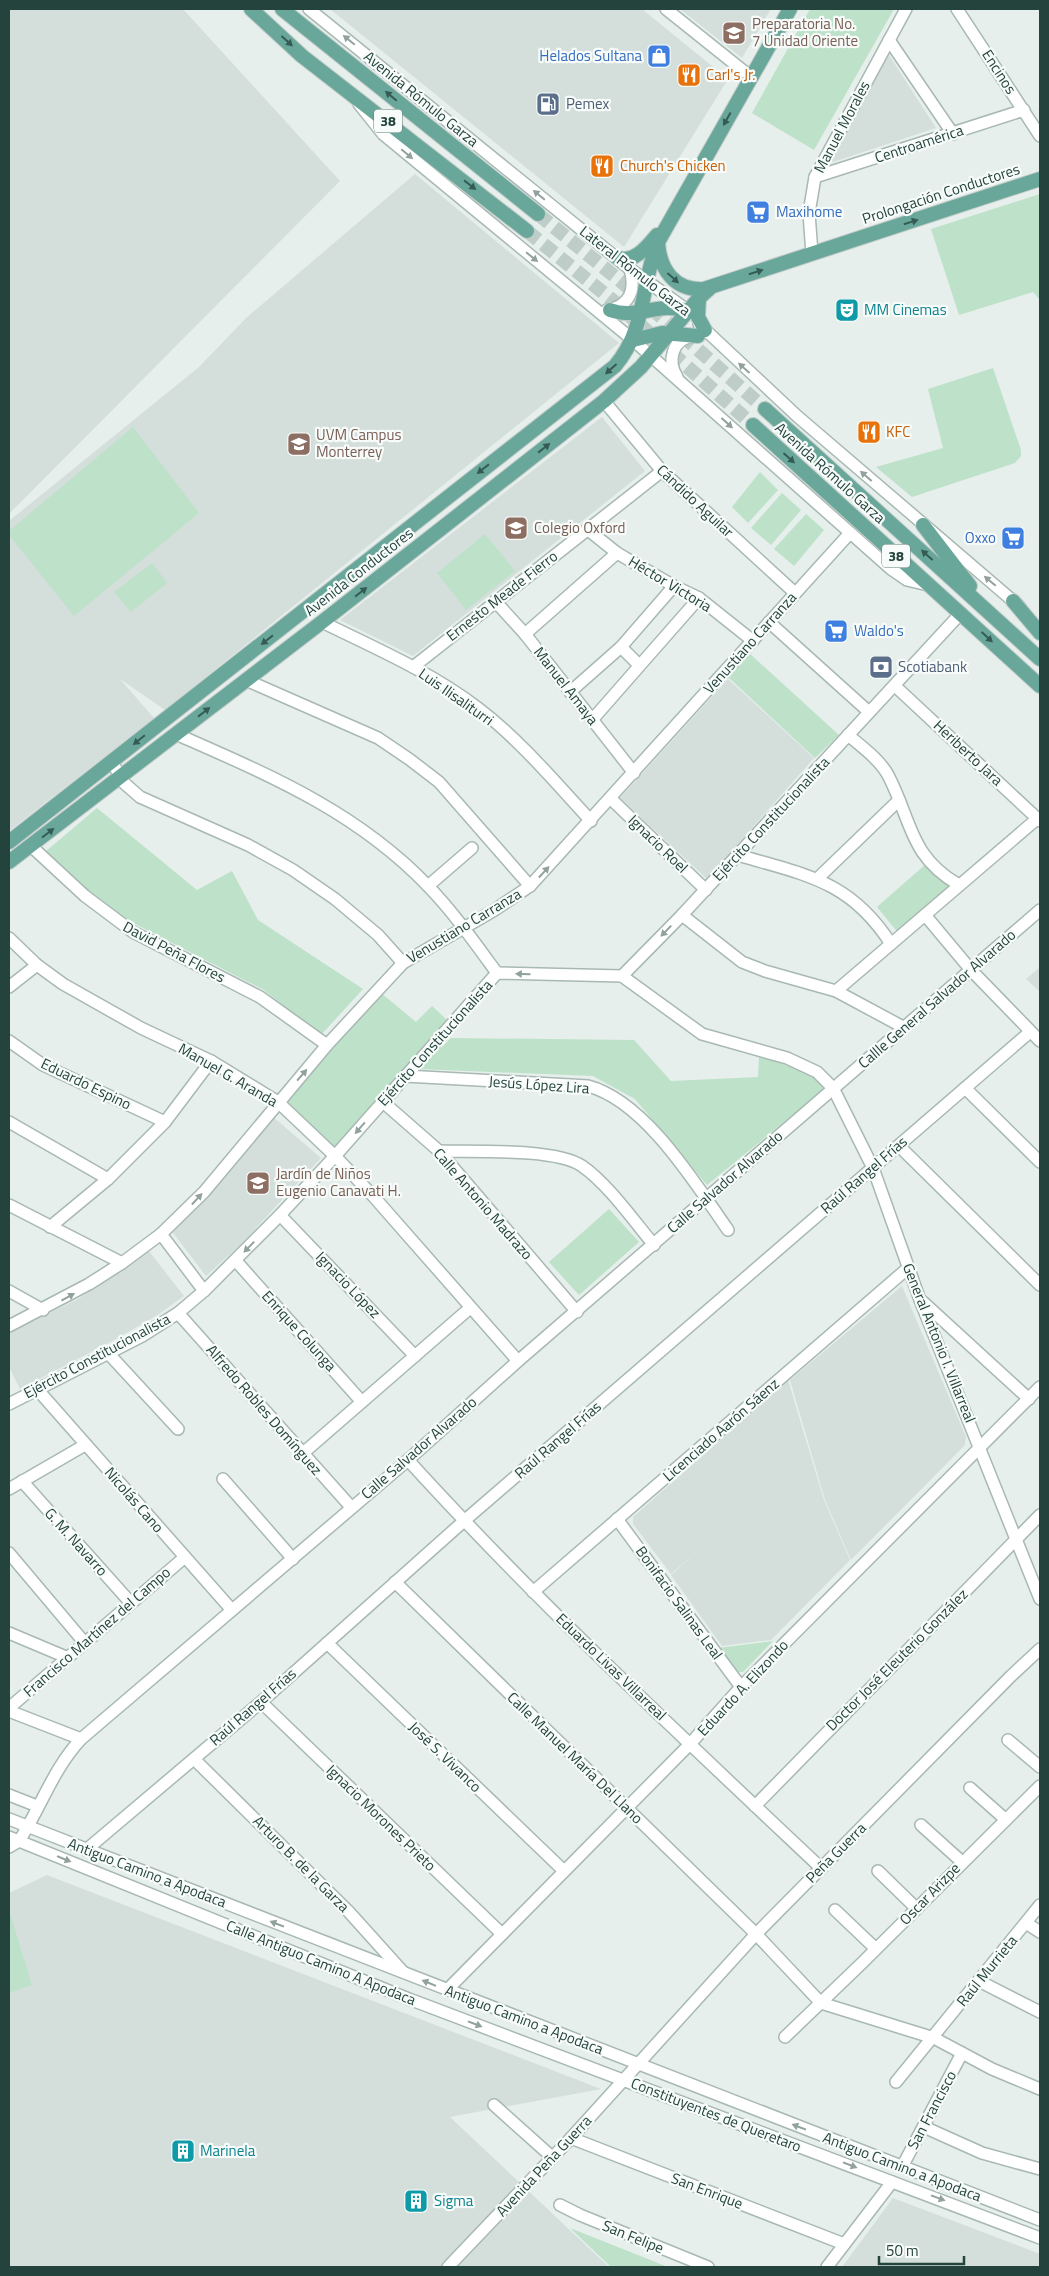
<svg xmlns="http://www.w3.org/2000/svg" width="1049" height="2276" font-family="'Titillium Web',sans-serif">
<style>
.built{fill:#d4dfdb}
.green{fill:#bee1c9}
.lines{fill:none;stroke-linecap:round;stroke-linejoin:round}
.major-tunnel{stroke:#bfcdc8;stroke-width:14;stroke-dasharray:14 7;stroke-linecap:butt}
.minor-casing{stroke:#a8b8b3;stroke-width:14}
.major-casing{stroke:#c1cac8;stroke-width:16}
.minor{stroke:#fff;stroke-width:11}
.major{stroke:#68a79a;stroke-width:14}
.oneway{fill:#91a19e}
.oneway2{fill:#345c54}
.labels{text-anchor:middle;stroke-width:4.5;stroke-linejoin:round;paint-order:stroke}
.shield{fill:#f7fbf9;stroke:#637a75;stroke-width:1}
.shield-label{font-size:14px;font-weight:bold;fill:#23433c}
.education-label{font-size:15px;fill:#785e54;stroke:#f7fbf9;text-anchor:start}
.shop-label{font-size:15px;fill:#366cbe;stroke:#f7fbf9;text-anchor:end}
.street-label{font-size:15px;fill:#23433c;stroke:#f7fbf9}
.food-label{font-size:15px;fill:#c56008;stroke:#f7fbf9;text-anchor:start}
.service-label{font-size:15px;fill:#4e5e75;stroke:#f7fbf9;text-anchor:start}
.culture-label{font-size:15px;fill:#0d838f;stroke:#f7fbf9;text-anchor:start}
</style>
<rect width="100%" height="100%" fill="#e6efeb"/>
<g class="built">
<polygon points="9,9 183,9 340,181 9,514"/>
<polygon points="330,9 642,9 728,79 624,247"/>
<polygon points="680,9 771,9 742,58"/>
<polygon points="889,55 936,128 827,164"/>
<polygon points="415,174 619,343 165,710 120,679 154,718 9,831 9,521 199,367 246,318"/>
<polygon points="602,417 645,471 413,656 340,620"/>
<polygon points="728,679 814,758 707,879 620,798"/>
<polygon points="1040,967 1040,992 1026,979"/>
<polygon points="272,1116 321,1158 242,1243 206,1276 170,1229 198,1206"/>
<polygon points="148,1250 184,1296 156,1316 118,1338 20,1389 9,1367 9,1333 78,1299 122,1271"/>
<polygon points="902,1286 966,1437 965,1445 851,1560 825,1500 790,1380"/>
<polygon points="788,1380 824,1500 850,1560 771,1640 722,1646 671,1575 698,1551 671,1574 633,1524 633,1517"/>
<polygon points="47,1875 601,2089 450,2117 609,2267 9,2267 9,1893"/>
<polygon points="893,2198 1040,2254 1040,2267 842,2267"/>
</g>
<g class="green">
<polygon points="810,9 894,9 814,150 752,113"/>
<polygon points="1040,194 1040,300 1033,292 959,315 931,229"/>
<polygon points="993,368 1021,450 1021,456 1015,463 912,497 876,467 943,448 928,389"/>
<polygon points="133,427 199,513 74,616 9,535 9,531"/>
<polygon points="760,472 778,490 748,523 732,507"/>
<polygon points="782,493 801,510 771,545 751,528"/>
<polygon points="806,514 824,530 794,566 774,549"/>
<polygon points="485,534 515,571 466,610 437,573"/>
<polygon points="152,563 167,583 131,612 114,592"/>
<polygon points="749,653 839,735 815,758 728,677"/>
<polygon points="97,808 197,890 232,871 258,920 363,989 321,1035 264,990 108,910 45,852"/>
<polygon points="926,864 957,895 904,940 877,907"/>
<polygon points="381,993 416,1022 432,1006 447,1020 334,1147 283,1097"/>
<polygon points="451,1038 634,1040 671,1081 758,1077 759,1056 804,1071 827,1087 707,1185 635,1099 593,1076 419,1069"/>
<polygon points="609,1209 639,1242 579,1295 549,1262"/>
<polygon points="773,1641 743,1672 737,1672 718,1648"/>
<polygon points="9,1910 32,1985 9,1993"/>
<polygon points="570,2228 668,2267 611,2267"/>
</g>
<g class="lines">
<g class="major-tunnel">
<polyline points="538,214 623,283 765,409"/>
<polyline points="527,231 611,299 753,425"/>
</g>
<g class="minor-casing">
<g id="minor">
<polyline points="309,9 630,269 687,310"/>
<polyline points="666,9 751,77"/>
<polyline points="957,9 1040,136"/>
<polyline points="889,40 953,134"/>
<polyline points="359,104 383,134 633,340 891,569 907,580 928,585"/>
<polyline points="815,177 1024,110"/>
<polyline points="812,254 809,213 815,177 906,9"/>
<path d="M607 310C630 306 636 290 630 269"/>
<polyline points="699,324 797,416 1019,606"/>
<path d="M677 377C667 361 672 339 693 336"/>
<polyline points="604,401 662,471 795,593"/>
<polyline points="587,529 617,553 674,586 699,598 753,641"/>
<polyline points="495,601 525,634 634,773"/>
<path d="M322 622C375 648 431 672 478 708 520 740 555 782 591 821"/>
<polyline points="769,622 869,712"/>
<polyline points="525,634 617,553"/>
<polyline points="621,647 639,665"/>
<polyline points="413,667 662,471"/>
<polyline points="246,680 378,738 409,759 439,782 530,886"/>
<polyline points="895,686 1040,821"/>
<polyline points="570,692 621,647 674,586"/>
<polyline points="592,720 699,598"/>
<path d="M176 734C269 775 356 811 428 886 454 913 475 943 497 973"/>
<path d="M848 735C862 747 879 759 888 775 912 821 909 856 959 885"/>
<polyline points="112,762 124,783 140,797 248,845 293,870 335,899 378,935 403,963"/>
<polyline points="611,799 706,890"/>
<polyline points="31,846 85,896 133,932 260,997 327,1045"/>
<path d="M738 855C805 875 850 880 891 944L836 991"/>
<polyline points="817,879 899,800"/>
<polyline points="428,886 472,848"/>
<polyline points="682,915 742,962 765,971 836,991 903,1027"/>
<polyline points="925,915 971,970 1040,1041"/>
<polyline points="9,938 37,965 63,984 141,1028 211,1061 278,1102 335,1156 374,1197 518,1361"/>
<polyline points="891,944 1038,818"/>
<polyline points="622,976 702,1034 787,1058 817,1072 833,1088 873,1168 920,1300 1040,1599"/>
<polyline points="9,987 37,965"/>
<polyline points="9,1041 43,1065 165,1122"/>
<path d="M405 1076 588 1086C645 1101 695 1183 728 1230"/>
<polyline points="965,1088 1040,1162"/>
<polyline points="383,1102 439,1151 577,1312"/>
<polyline points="9,1122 108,1179"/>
<polyline points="899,1146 1040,1285"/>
<path d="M439 1151C474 1152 556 1148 582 1166 607 1183 634 1221 654 1245"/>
<polyline points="9,1205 122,1263"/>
<polyline points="280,1215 415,1356"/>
<polyline points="50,1227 108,1179 165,1122 211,1061"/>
<polyline points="161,1234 204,1291"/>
<polyline points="236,1261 362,1402"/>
<polyline points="9,1291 43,1310"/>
<polyline points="923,1302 1029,1399"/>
<polyline points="178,1313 351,1507"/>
<polyline points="9,1326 89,1284 122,1263 161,1234 204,1192 327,1045 403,963 493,911 530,886 850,533"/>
<polyline points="108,1353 178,1429"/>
<polyline points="37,1389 231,1609"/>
<polyline points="9,1404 142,1336 178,1313 204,1291 280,1215 335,1156 497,973 622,976 682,915 961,613"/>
<polyline points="302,1454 470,1308"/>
<path d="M408 1460C538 1603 680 1735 821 1868"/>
<polyline points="223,1479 293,1559"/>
<polyline points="22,1481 130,1602"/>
<polyline points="9,1489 85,1445"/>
<polyline points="617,1519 741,1687"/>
<polyline points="9,1553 84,1642"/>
<polyline points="395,1582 756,1934 821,2003 934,2038 992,2069 1040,2089"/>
<polyline points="533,1592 908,1268"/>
<polyline points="9,1633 66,1657"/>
<polyline points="327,1643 563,1870"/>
<polyline points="261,1702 502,1934"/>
<polyline points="9,1708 185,1557"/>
<polyline points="9,1711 81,1739"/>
<polyline points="1008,1740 1040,1767"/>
<polyline points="194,1759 349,1912 403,1972"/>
<polyline points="970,1788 1005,1819"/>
<polyline points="9,1795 37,1806"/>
<polyline points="755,1806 1040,1515"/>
<polyline points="9,1819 1040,2220"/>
<polyline points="921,1825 962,1862"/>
<polyline points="9,1837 409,1999 1040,2238"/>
<path d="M9 1847 19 1841C41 1807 53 1769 81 1739L408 1460 518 1361 1040 910"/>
<polyline points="86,1850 261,1702 464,1521 1030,1032"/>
<polyline points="878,1871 916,1908"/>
<polyline points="835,1910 876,1949"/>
<polyline points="1026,1923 1040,1932"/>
<polyline points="979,1981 1040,2012"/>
<polyline points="447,1990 690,1744 741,1687 1040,1387"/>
<polyline points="785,2037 862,1963 1040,1786"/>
<polyline points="896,2082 1040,1905"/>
<polyline points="494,2105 552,2157"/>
<polyline points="924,2127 982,2153 1040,2169"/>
<polyline points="571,2138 844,2244"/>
<polyline points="902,2167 962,2053"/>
<polyline points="560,2205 580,2215 708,2267"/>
<polyline points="448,2267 571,2138 756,1934 1011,1676 1040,1649"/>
<polyline points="827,2267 892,2182"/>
</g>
</g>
<g class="major-casing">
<g id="major">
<polyline points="251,9 302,56 527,231"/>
<polyline points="282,9 538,214"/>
<path d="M658 243C660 270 675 291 704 289L1040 179"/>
<path d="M616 257C633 265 647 247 657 235"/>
<polyline points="699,298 698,317 705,330"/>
<path d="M610 310C637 320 659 301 688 311"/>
<polyline points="633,340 662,333 698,336"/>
<polyline points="765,409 1040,659"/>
<polyline points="753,425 1040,686"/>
<polyline points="923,525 970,586"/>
<polyline points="1013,601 1040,633"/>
<path d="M9 842 615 366C647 328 640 286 658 242L790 9"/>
<polyline points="9,862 322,622 604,401 641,367 699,298 710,288"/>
</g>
</g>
<use href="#minor" class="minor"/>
<use href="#major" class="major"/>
</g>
<defs><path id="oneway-solid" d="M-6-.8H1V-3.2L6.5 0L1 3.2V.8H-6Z" transform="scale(1.25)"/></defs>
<g class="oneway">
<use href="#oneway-solid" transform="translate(349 40) rotate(-141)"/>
<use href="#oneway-solid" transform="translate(407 154) rotate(40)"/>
<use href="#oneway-solid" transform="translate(539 195) rotate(-141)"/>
<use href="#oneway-solid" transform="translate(532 257) rotate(39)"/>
<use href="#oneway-solid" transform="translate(744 368) rotate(-138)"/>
<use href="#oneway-solid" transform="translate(727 423) rotate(42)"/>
<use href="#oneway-solid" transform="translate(866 476) rotate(-139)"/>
<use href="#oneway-solid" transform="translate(990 581) rotate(-140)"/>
<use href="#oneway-solid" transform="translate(544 872) rotate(-47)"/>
<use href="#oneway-solid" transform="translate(666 931) rotate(134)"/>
<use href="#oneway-solid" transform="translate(523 974) rotate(-178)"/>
<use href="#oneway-solid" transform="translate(302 1075) rotate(-49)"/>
<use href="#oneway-solid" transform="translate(360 1128) rotate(131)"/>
<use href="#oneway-solid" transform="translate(197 1199) rotate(-47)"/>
<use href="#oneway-solid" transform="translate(249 1247) rotate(134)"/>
<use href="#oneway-solid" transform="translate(68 1297) rotate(-29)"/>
<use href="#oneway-solid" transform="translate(64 1859) rotate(22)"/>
<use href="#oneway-solid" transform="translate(277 1924) rotate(-159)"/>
<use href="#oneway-solid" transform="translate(429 1983) rotate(-158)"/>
<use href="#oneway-solid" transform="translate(475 2024) rotate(21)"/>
<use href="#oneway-solid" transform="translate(799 2127) rotate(-159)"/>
<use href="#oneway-solid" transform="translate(850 2165) rotate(21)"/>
<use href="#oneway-solid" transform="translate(938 2198) rotate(20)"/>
</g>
<g class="oneway2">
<use href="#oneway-solid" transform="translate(287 41) rotate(42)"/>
<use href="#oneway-solid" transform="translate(391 96) rotate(-140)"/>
<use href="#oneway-solid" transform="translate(727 119) rotate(119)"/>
<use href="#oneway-solid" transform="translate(470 185) rotate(38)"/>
<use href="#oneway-solid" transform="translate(911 222) rotate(-18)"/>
<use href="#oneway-solid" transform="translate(756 272) rotate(-18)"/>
<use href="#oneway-solid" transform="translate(673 278) rotate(42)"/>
<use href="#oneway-solid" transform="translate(611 369) rotate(138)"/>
<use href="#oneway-solid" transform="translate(544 448) rotate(-38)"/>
<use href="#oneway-solid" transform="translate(789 458) rotate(42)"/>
<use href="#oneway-solid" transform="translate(483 469) rotate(142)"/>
<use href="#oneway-solid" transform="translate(927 555) rotate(-138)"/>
<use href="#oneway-solid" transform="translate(361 592) rotate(-38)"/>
<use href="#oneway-solid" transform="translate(987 637) rotate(43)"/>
<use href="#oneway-solid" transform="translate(267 640) rotate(142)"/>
<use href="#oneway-solid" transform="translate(204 712) rotate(-38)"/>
<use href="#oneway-solid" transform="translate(139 740) rotate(141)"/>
<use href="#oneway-solid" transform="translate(48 833) rotate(-37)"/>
</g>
<defs>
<g id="school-square" transform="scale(1.25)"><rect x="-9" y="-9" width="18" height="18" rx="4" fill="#8d6e63" stroke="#f7fbf9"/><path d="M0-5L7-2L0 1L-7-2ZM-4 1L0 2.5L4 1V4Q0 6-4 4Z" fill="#fff"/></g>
<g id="shop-square" transform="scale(1.25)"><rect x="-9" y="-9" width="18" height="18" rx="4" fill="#3f7fe0" stroke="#f7fbf9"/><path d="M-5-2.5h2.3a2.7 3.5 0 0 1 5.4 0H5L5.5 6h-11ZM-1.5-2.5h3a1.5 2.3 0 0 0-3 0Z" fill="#fff"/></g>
<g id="restaurant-square" transform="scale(1.25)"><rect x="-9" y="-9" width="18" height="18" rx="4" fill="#e8710a" stroke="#f7fbf9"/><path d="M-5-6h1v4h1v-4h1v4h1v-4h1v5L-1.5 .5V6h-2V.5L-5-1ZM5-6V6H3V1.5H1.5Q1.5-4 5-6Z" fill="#fff"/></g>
<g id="fuel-square" transform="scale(1.25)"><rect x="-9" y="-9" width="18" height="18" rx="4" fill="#5c6f8a" stroke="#f7fbf9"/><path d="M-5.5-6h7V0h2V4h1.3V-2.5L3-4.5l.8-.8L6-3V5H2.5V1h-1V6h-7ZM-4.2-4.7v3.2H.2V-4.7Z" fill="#fff"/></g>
<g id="supermarket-square" transform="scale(1.25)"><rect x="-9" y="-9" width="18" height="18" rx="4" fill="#3f7fe0" stroke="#f7fbf9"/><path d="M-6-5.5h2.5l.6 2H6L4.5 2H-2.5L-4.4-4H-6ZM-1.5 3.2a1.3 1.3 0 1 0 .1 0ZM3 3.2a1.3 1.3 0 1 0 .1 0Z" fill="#fff"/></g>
<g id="theatre-square" transform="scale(1.25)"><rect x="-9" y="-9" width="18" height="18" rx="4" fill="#0f9aa8" stroke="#f7fbf9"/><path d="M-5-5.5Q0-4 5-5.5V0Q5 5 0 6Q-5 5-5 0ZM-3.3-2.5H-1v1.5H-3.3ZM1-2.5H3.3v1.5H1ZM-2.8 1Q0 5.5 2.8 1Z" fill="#fff"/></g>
<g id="university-square" transform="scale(1.25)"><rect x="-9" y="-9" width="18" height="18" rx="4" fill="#8d6e63" stroke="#f7fbf9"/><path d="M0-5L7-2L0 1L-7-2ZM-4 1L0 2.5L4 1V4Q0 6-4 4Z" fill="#fff"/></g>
<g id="bank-square" transform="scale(1.25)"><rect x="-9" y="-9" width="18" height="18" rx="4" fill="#5c6f8a" stroke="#f7fbf9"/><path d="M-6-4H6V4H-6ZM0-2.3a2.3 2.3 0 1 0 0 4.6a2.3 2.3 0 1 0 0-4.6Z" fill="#fff"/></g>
<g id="building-square" transform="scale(1.25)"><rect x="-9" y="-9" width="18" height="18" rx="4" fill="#0f9aa8" stroke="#f7fbf9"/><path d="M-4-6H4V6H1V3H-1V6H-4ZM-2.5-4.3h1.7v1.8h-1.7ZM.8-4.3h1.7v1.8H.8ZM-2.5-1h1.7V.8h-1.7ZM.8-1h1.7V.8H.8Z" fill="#fff"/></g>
</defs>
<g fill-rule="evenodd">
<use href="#school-square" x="734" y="33"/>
<use href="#shop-square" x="659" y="56"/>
<use href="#restaurant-square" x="689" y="75"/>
<use href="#fuel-square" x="548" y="104"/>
<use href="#restaurant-square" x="602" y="166"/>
<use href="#supermarket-square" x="758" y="212"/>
<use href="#theatre-square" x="847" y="310"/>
<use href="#restaurant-square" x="869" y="432"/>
<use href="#university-square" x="299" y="444"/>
<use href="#school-square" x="516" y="528"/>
<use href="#supermarket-square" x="1013" y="538"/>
<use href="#supermarket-square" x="836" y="631"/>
<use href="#bank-square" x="881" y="667"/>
<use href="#school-square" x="258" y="1183"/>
<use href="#building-square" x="183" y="2151"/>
<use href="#building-square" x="416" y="2201"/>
</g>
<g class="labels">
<g class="shield">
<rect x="374" y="109.5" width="28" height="23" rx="4"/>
<rect x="882" y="544.5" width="28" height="23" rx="4"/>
</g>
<g class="shield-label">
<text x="388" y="126">38</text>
<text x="896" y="561">38</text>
</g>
<g class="education-label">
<text x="752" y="29">Preparatoria No.<tspan x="752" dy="17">7 Unidad Oriente</tspan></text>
<text x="316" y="440">UVM Campus<tspan x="316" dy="17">Monterrey</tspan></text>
<text x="534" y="533">Colegio Oxford</text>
<text x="276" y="1179">Jardín de Niños<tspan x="276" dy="17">Eugenio Canavati H.</tspan></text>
</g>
<g class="shop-label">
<text x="642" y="61">Helados Sultana</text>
<text x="776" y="217" text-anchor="start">Maxihome</text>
<text x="996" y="543">Oxxo</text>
<text x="854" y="636" text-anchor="start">Waldo's</text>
</g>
<g class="street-label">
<text transform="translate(999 72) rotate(57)" y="5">Encinos</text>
<text transform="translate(421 99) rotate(39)" y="5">Avenida Rómulo Garza</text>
<text transform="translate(842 127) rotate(-62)" y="5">Manuel Morales</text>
<text transform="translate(919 144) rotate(-18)" y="5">Centroamérica</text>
<text transform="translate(941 194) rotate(-18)" y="5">Prolongación Conductores</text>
<text transform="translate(635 271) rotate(38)" y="5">Lateral Rómulo Garza</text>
<text transform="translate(830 473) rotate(42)" y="5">Avenida Rómulo Garza</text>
<text transform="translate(695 501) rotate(43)" y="5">Cándido Aguilar</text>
<text transform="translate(359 572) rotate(-38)" y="5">Avenida Conductores</text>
<text transform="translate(670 584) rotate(31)" y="5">Héctor Victoria</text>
<text transform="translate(502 596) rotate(-38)" y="5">Ernesto Meade Fierro</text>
<text transform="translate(750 643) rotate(-48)" y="5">Venustiano Carranza</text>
<text transform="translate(566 686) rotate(52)" y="5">Manuel Amaya</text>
<text transform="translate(456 697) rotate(35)" y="5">Luis Ilisaliturri</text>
<text transform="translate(968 753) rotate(43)" y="5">Heriberto Jara</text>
<text transform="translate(771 819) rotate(-47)" y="5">Ejército Constitucionalista</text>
<text transform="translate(658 844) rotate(44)" y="5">Ignacio Roel</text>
<text transform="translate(464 926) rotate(-31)" y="5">Venustiano Carranza</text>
<text transform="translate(174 952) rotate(28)" y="5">David Peña Flores</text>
<text transform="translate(937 999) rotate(-41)" y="5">Callle General Salvador Alvarado</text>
<text transform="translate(435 1043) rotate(-48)" y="5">Ejército Constitucionalista</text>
<text transform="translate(228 1075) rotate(30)" y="5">Manuel G. Aranda</text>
<text transform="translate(86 1084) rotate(26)" y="5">Eduardo Espino</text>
<text transform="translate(539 1085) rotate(4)" y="5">Jesús López Lira</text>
<text transform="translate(864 1175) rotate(-41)" y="5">Raúl Rangel Frías</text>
<text transform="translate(725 1182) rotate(-41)" y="5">Calle Salvador Alvarado</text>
<text transform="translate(483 1204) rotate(49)" y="5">Calle Antonio Madrazo</text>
<text transform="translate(348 1285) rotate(46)" y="5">Ignacio López</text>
<text transform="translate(299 1331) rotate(48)" y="5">Enrique Colunga</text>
<text transform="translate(939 1343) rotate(68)" y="5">General Antonio I. Villarreal</text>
<text transform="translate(97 1356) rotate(-28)" y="5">Ejército Constitucionalista</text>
<text transform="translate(264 1410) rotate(49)" y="5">Alfredo Robles Domínguez</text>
<text transform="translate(721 1430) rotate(-41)" y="5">Licenciado Aarón Sáenz</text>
<text transform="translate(558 1440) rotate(-41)" y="5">Raúl Rangel Frías</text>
<text transform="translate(419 1448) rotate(-41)" y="5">Calle Salvador Alvarado</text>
<text transform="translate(134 1500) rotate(49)" y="5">Nicolás Cano</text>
<text transform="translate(76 1542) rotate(48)" y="5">G. M. Navarro</text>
<text transform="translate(679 1603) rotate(54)" y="5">Bonifacio Salinas Leal</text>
<text transform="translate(97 1632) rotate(-41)" y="5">Francisco Martínez del Campo</text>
<text transform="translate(897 1660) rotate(-45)" y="5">Doctor José Eleuterio González</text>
<text transform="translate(611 1667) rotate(44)" y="5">Eduardo Livas Villarreal</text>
<text transform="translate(743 1688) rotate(-47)" y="5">Eduardo A. Elizondo</text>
<text transform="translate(253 1707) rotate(-41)" y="5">Raúl Rangel Frías</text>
<text transform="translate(445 1757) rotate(44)" y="5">José S. Vivanco</text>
<text transform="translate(575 1758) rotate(44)" y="5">Calle Manuel María Del Llano</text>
<text transform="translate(381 1818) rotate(44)" y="5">Ignacio Morones Prieto</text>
<text transform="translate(836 1853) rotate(-45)" y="5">Peña Guerra</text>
<text transform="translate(301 1864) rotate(45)" y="5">Arturo B. de la Garza</text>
<text transform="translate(147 1873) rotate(21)" y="5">Antiguo Camino a Apodaca</text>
<text transform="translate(930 1894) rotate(-46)" y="5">Oscar Arizpe</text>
<text transform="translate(321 1963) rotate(22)" y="5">Calle Antiguo Camino A Apodaca</text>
<text transform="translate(987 1971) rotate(-51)" y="5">Raúl Murrieta</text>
<text transform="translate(524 2020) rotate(21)" y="5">Antiguo Camino a Apodaca</text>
<text transform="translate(932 2110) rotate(-62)" y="5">San Francisco</text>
<text transform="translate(716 2115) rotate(21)" y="5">Constituyentes de Queretaro</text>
<text transform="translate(544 2166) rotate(-47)" y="5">Avenida Peña Guerra</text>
<text transform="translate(902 2167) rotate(21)" y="5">Antiguo Camino a Apodaca</text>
<text transform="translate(707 2191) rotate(21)" y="5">San Enrique</text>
<text transform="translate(633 2237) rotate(22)" y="5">San Felipe</text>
</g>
<g class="food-label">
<text x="706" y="80">Carl's Jr.</text>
<text x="620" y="171">Church's Chicken</text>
<text x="886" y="437">KFC</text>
</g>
<g class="service-label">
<text x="566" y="109">Pemex</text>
<text x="898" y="672">Scotiabank</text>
</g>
<g class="culture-label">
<text x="864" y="315">MM Cinemas</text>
<text x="200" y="2156">Marinela</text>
<text x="434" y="2206">Sigma</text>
</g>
</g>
<rect width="1049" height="2276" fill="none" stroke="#23433c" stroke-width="20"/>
<path d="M879 2256v8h85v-8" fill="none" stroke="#23433c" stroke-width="2.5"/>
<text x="886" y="2256" font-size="15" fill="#23433c" stroke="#f7fbf9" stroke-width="4" paint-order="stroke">50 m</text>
</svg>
